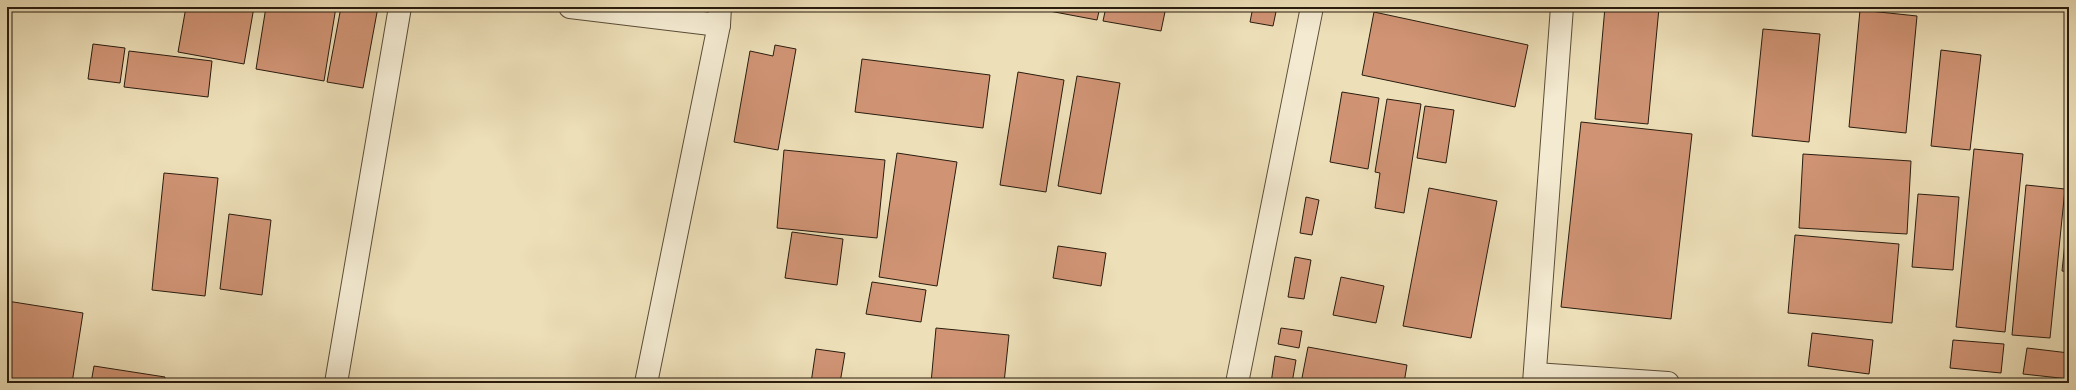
<svg xmlns="http://www.w3.org/2000/svg" width="2076" height="390" font-family="'IM FELL Double Pica',serif">
<style>
.building{fill:#d09475;stroke:#291c0e}
.lines{fill:none;stroke-linecap:round;stroke-linejoin:round}
.minor-casing{stroke:#5a4d38;stroke-width:24}
.tertiary-casing{stroke:#5a4d38;stroke-width:24}
.minor{stroke:#f3ead1;stroke-width:22}
.tertiary{stroke:#f3ead1;stroke-width:22}
</style>
<rect width="100%" height="100%" fill="#eddfb8"/>
<filter id="stains"><feTurbulence type="fractalNoise" baseFrequency=".005" numOctaves="4"/><feColorMatrix values="0 0 0 0 .2 0 0 0 0 .09 0 0 0 0 .02 0 0 0 .5 -.17"/></filter>
<radialGradient id="worn" r=".72"><stop offset=".6" stop-color="#630" stop-opacity="0"/><stop offset="1" stop-color="#630" stop-opacity=".3"/></radialGradient>
<g class="building">
<polygon points="186,7 254,7 244,64 178,52"/>
<polygon points="266,7 336,7 324,81 256,69"/>
<polygon points="341,7 378,7 363,88 327,82"/>
<polygon points="1028,7 1100,7 1097,20"/>
<polygon points="1106,7 1166,7 1161,31 1103,21"/>
<polygon points="1253,7 1277,7 1273,26 1250,22"/>
<polygon points="1605,7 1659,8 1648,124 1595,119"/>
<polygon points="1860,10 1917,16 1906,133 1849,127"/>
<polygon points="1374,12 1528,45 1515,107 1362,75"/>
<polygon points="1763,29 1820,34 1809,142 1752,136"/>
<polygon points="93,44 125,48 120,83 88,79"/>
<polygon points="775,45 796,49 778,150 734,142 750,51 773,56"/>
<polygon points="1941,50 1981,55 1970,150 1931,146"/>
<polygon points="129,51 212,61 208,97 124,87"/>
<polygon points="862,59 990,75 983,128 855,112"/>
<polygon points="1018,72 1064,80 1046,192 1000,185"/>
<polygon points="1077,76 1120,83 1101,194 1058,186"/>
<polygon points="1342,92 1379,98 1368,169 1330,162"/>
<polygon points="1387,99 1421,104 1404,213 1375,208 1380,173 1375,172"/>
<polygon points="1425,106 1454,110 1446,163 1417,158"/>
<polygon points="1581,122 1692,134 1671,319 1561,307"/>
<polygon points="1974,149 2023,154 2005,332 1956,327"/>
<polygon points="784,150 885,160 877,238 777,228"/>
<polygon points="897,153 957,162 937,286 879,277"/>
<polygon points="1803,154 1911,161 1907,234 1799,228"/>
<polygon points="164,173 218,178 205,296 152,290"/>
<polygon points="2026,185 2065,189 2050,338 2012,335"/>
<polygon points="1429,188 1497,201 1471,338 1403,326"/>
<polygon points="1918,194 1959,197 1953,270 1912,267"/>
<polygon points="1306,197 1319,200 1312,235 1300,233"/>
<polygon points="229,214 271,220 262,295 220,289"/>
<polygon points="2068,214 2069,214 2069,272 2062,271"/>
<polygon points="792,232 843,239 837,285 785,278"/>
<polygon points="1795,235 1899,244 1892,323 1788,313"/>
<polygon points="1058,246 1106,253 1101,286 1053,278"/>
<polygon points="1295,257 1311,260 1304,299 1288,297"/>
<polygon points="1341,277 1384,286 1376,323 1333,315"/>
<polygon points="872,282 926,290 921,322 866,314"/>
<polygon points="7,301 83,313 72,383 7,383"/>
<polygon points="936,328 1009,335 1004,383 931,383"/>
<polygon points="1281,328 1302,331 1299,348 1278,344"/>
<polygon points="1812,333 1873,340 1869,374 1808,366"/>
<polygon points="1953,340 2004,344 2001,373 1950,368"/>
<polygon points="1308,347 1407,365 1404,383 1301,383"/>
<polygon points="2027,348 2069,353 2069,379 2023,374"/>
<polygon points="816,349 845,353 840,383 811,383"/>
<polygon points="1275,356 1296,360 1292,383 1271,383"/>
<polygon points="94,366 165,377 164,383 91,383"/>
</g>
<g class="lines">
<g class="minor-casing">
<g id="minor">
<polyline points="570,7 719,25"/>
<polyline points="1535,374 1668,383"/>
<polyline points="646,383 719,25 720,7"/>
<polyline points="1237,383 1312,7"/>
<polyline points="1534,383 1562,7"/>
</g>
</g>
<g class="tertiary-casing">
<polyline id="tertiary" points="336,383 400,7"/>
</g>
<use href="#minor" class="minor"/>
<use href="#tertiary" class="tertiary"/>
</g>
<rect width="2076" height="390" fill="none" stroke="#eddfb8" stroke-width="24"/>
<rect x="8" y="8" width="2060" height="374" fill="none" stroke="#291c0e" stroke-width="2"/>
<rect x="12" y="12" width="2052" height="366" fill="none" stroke="#291c0e"/>
<rect width="100%" height="100%" filter="url(#stains)"/>
<rect width="100%" height="100%" fill="url(#worn)"/>
</svg>
